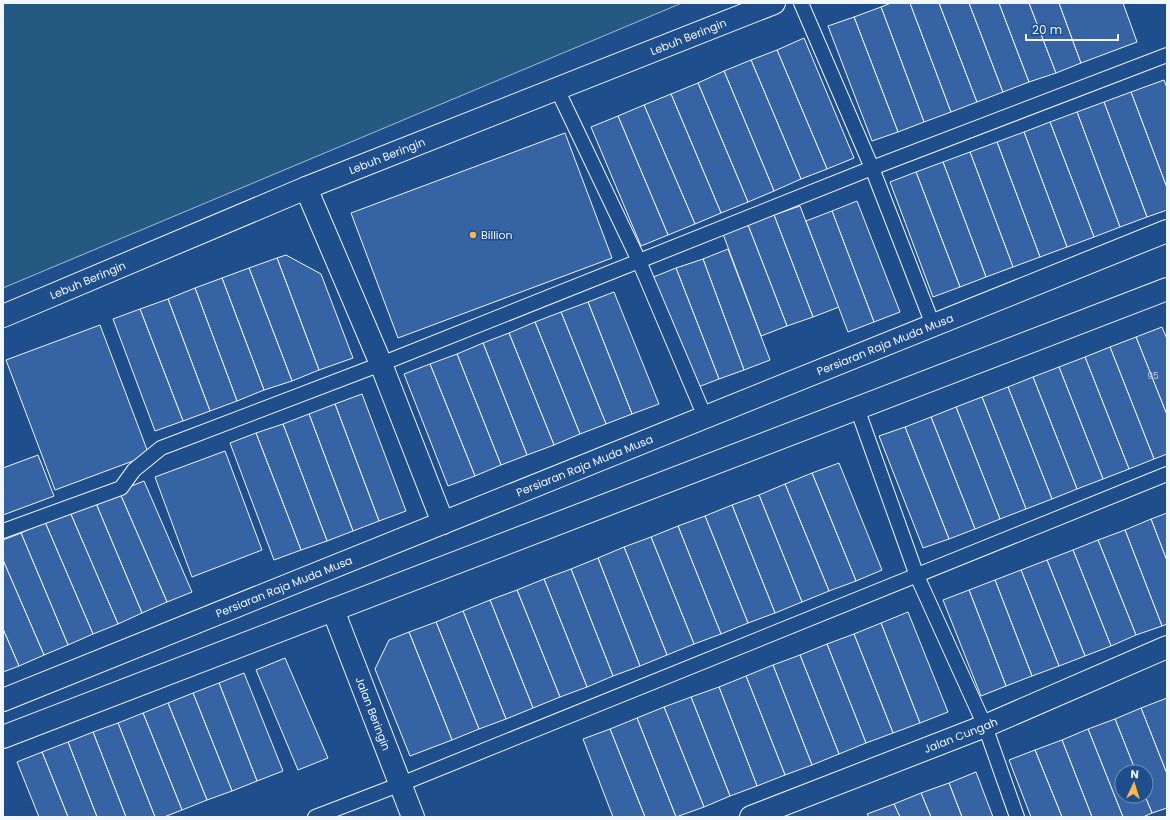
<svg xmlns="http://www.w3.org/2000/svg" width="1170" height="820" font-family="Poppins,sans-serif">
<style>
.green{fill:#245a82;stroke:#a8bbd7}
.building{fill:#3563a3;stroke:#f2f6ff}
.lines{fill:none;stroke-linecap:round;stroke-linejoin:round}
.service-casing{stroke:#f2f6ff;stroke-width:16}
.minor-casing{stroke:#f2f6ff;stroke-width:24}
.secondary-casing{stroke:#f2f6ff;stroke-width:24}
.service{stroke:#1f4e8c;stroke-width:14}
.minor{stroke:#1f4e8c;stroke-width:22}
.secondary{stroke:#1f4e8c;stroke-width:22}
.poi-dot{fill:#ffb74d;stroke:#1f4e8c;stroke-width:1.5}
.labels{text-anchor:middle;stroke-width:3;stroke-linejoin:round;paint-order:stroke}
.number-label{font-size:9px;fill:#c3d1e8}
.street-label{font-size:11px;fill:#f2f6ff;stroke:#1f4e8c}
.poi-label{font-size:11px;fill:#f2f6ff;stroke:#1f4e8c;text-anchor:start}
</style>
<rect width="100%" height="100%" fill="#1f4e8c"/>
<polygon class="green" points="3,3 682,3 3,288"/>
<g class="building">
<polygon points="891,3 910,3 951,112 924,122 881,7"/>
<polygon points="910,3 939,3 977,102 951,112"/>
<polygon points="939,3 969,3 1003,92 977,102"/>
<polygon points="969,3 999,3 1029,82 1003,92"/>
<polygon points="999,3 1029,3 1056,73 1029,82"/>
<polygon points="1029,3 1059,3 1081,63 1056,73"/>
<polygon points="1059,3 1123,3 1137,42 1081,63"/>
<polygon points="881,7 924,122 898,132 854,17"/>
<polygon points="854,17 898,132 872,141 828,26"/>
<polygon points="804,38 854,158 827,169 777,50"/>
<polygon points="777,50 827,169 801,179 751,60"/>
<polygon points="751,60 801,179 774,191 724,71"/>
<polygon points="724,71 774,191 748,202 698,83"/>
<polygon points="1164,80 1167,88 1167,188 1131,92"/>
<polygon points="698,83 748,202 721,213 671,94"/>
<polygon points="1131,92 1167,188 1167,210 1147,217 1104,102"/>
<polygon points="671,94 721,213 695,224 644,105"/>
<polygon points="1104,102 1147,217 1120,227 1077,112"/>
<polygon points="644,105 695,224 668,235 618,116"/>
<polygon points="1077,112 1120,227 1094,237 1050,122"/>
<polygon points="618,116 668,235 641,246 591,127"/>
<polygon points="1050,122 1094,237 1067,247 1024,132"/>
<polygon points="1024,132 1067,247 1040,257 997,142"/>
<polygon points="565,133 612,258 398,338 351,213"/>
<polygon points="997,142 1040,257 1013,267 970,152"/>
<polygon points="970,152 1013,267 986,277 943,162"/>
<polygon points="943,162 986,277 960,287 916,172"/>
<polygon points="916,172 960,287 933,297 890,182"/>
<polygon points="857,201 900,312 874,322 832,211"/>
<polygon points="800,206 839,307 813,317 774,215"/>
<polygon points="832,211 874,322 848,332 806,221"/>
<polygon points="774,215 813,317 787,326 748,225"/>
<polygon points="748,225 787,326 761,336 723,234"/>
<polygon points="728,249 770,360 744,370 703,259"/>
<polygon points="286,255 321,274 353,358 319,370 277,258"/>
<polygon points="277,258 319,370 292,381 249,268"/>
<polygon points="703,259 744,370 719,379 676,268"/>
<polygon points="249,268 292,381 264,390 222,278"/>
<polygon points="676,268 719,379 693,389 651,278"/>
<polygon points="222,278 264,390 237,401 195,288"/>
<polygon points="195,288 237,401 210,411 168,299"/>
<polygon points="614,292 659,404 632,414 588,302"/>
<polygon points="168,299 210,411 183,421 140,309"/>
<polygon points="588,302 632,414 606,424 561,312"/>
<polygon points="140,309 183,421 155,431 113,319"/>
<polygon points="561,312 606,424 580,434 535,322"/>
<polygon points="535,322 580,434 554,445 509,333"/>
<polygon points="100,325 149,455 55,490 6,360"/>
<polygon points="1162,327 1167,339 1167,415 1136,337"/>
<polygon points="509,333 554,445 527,455 483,343"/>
<polygon points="1136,337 1167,415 1167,454 1154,459 1110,347"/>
<polygon points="483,343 527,455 501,465 457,354"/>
<polygon points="1110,347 1154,459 1129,469 1085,357"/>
<polygon points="457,354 501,465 475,476 430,364"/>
<polygon points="1085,357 1129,469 1103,479 1059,367"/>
<polygon points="430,364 475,476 448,486 404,374"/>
<polygon points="1059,367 1103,479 1077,489 1033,377"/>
<polygon points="1033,377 1077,489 1052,499 1008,387"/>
<polygon points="1008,387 1052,499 1026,509 982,397"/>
<polygon points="362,394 406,511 379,521 335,404"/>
<polygon points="982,397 1026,509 1000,519 956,407"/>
<polygon points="335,404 379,521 353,531 309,414"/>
<polygon points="956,407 1000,519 975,529 931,417"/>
<polygon points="309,414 353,531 327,541 283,424"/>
<polygon points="931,417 975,529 949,539 905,427"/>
<polygon points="283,424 327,541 301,550 256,433"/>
<polygon points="905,427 949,539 923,548 879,436"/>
<polygon points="256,433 301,550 274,560 230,443"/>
<polygon points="225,451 262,550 192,577 155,477"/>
<polygon points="38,455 54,496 3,515 3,468"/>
<polygon points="839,463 882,570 856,581 812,473"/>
<polygon points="812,473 856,581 829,591 785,484"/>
<polygon points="144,481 192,592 167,602 119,491"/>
<polygon points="785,484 829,591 802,602 759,495"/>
<polygon points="119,491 167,602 142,613 95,501"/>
<polygon points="759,495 802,602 775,613 732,505"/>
<polygon points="95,501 142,613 118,624 70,512"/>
<polygon points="732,505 775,613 748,623 705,516"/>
<polygon points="70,512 118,624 93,634 45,522"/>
<polygon points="1167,513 1167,561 1151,519"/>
<polygon points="705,516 748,623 721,634 678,526"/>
<polygon points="1151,519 1167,561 1167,624 1162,626 1125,530"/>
<polygon points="45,522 93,634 68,645 21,533"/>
<polygon points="678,526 721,634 694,644 651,537"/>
<polygon points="1125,530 1162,626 1136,635 1098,540"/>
<polygon points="21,533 68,645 44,655 3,560 3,540"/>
<polygon points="651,537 694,644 667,655 624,547"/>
<polygon points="1098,540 1136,635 1111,646 1073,550"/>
<polygon points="624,547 667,655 640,666 598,558"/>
<polygon points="1073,550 1111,646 1085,656 1047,560"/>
<polygon points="598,558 640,666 613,676 571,569"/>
<polygon points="3,560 44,655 19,666 3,629"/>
<polygon points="1047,560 1085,656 1059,666 1021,570"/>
<polygon points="571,569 613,676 587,687 544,579"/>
<polygon points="1021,570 1059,666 1032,676 995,580"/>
<polygon points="544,579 587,687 560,697 517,590"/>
<polygon points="995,580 1032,676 1006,686 969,590"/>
<polygon points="517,590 560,697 533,708 490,600"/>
<polygon points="969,590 1006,686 981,696 943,600"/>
<polygon points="490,600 533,708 506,719 463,611"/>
<polygon points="463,611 506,719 479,729 436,622"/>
<polygon points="908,612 948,712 920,723 881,623"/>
<polygon points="436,622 479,729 452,740 409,632"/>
<polygon points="881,623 920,723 893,733 854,634"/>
<polygon points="3,629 19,666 3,672"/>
<polygon points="409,632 452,740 410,756 375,669 389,640"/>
<polygon points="854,634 893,733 866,743 827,644"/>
<polygon points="827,644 866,743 839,754 800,655"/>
<polygon points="800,655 839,754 812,765 773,665"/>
<polygon points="285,658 328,758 298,770 256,670"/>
<polygon points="773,665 812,765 785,775 746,676"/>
<polygon points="244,673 283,771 257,781 219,683"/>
<polygon points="746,676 785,775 757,786 719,687"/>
<polygon points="219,683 257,781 232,791 193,693"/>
<polygon points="719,687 757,786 730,796 691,697"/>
<polygon points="193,693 232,791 207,800 168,703"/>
<polygon points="691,697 730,796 704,807 664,707"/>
<polygon points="1167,698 1167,774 1141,708"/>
<polygon points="168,703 207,800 182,810 143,713"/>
<polygon points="664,707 704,807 676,817 637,718"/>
<polygon points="1141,708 1167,774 1167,808 1152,813 1145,796 1146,772 1136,772 1115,719"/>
<polygon points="143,713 182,810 164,817 155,817 118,723"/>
<polygon points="637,718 676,817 645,817 610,729"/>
<polygon points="1115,719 1136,772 1122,772 1122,796 1145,796 1152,813 1143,817 1123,817 1088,729"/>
<polygon points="118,723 155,817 126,817 93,732"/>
<polygon points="610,729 645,817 613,817 583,739"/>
<polygon points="1088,729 1123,817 1092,817 1062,740"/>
<polygon points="93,732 126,817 97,817 68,742"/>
<polygon points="1062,740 1092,817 1062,817 1035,750"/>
<polygon points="68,742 97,817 68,817 42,752"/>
<polygon points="1035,750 1062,817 1031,817 1009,760"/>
<polygon points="42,752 68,817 39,817 17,762"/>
<polygon points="976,772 993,817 962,817 949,783"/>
<polygon points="949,783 962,817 931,817 921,793"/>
<polygon points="921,793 931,817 900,817 894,804"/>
<polygon points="894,804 900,817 869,817 867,814"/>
</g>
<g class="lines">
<g class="service-casing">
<g id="service">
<polyline points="801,3 872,168 933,325"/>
<polyline points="557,89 639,261 705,417"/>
<polyline points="857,408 917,576 985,726 1017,817"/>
<polyline points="3,531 121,488 134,470 161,448 381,364 872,168 1167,55"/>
<polyline points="315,817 401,784 1167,474"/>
</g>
</g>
<g class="minor-casing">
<g id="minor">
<polyline points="306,188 381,364 443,523"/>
<path id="s1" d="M3 316 306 188 774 3"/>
<path id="s2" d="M333 610 413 817"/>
<path id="s3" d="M751 817 985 726 1167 647"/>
</g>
</g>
<g class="secondary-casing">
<g id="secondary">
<path id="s4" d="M3 700 1167 231"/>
<polyline points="3,737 1167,289"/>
</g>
</g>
<use href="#service" class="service"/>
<use href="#minor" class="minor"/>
<use href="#secondary" class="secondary"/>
</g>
<circle class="poi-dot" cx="473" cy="235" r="4"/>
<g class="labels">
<g class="number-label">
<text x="1153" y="379">95</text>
</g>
<g class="street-label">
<text dy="4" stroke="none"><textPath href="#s1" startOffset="740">Lebuh Beringin</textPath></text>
<text dy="4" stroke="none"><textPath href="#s1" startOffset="416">Lebuh Beringin</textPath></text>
<text dy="4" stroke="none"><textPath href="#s1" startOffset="92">Lebuh Beringin</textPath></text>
<text dy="4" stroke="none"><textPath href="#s4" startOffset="951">Persiaran Raja Muda Musa</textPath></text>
<text dy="4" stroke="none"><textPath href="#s4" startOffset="627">Persiaran Raja Muda Musa</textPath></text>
<text dy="4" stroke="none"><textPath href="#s4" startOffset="303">Persiaran Raja Muda Musa</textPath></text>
<text dy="4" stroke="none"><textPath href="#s2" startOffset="111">Jalan Beringin</textPath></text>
<text dy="4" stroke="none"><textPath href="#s3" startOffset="225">Jalan Cungah</textPath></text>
</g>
<g class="poi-label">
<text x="481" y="239">Billion</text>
</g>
</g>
<rect width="1170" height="820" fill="none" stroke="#f2f6ff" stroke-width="8"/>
<g transform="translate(1134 784) rotate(4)"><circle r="19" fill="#1f4e8c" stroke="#7391ba"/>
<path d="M0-3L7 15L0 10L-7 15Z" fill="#ffb74d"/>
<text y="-6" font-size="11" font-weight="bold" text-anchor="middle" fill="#f2f6ff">N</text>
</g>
<path d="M1026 34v6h92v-6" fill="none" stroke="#f2f6ff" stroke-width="2"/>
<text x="1032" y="34" font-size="12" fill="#f2f6ff" stroke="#1f4e8c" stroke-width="3" paint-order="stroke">20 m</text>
</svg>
